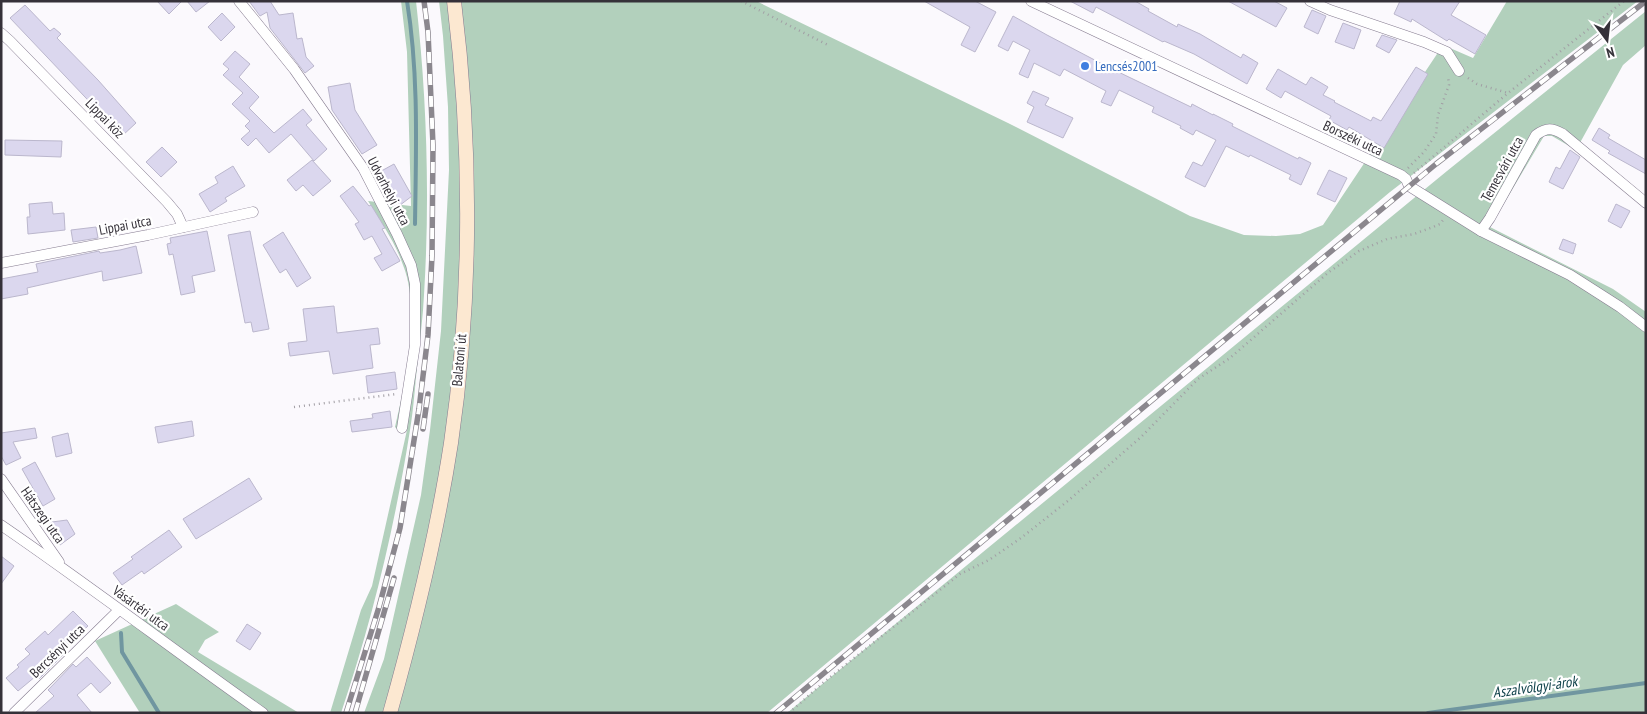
<svg xmlns="http://www.w3.org/2000/svg" width="1647" height="714" font-family="'PT Sans Narrow',sans-serif">
<style>
.green{fill:#b2d0bc}
.lines{fill:none;stroke-linecap:round;stroke-linejoin:round}
.stream{stroke:#7096a0;stroke-width:4}
.building{fill:#dbd7ee;stroke:#bbb7cd}
.minor-casing{stroke:#867c90;stroke-width:11}
.secondary-casing{stroke:#867c90;stroke-width:15}
.path{stroke:#a19ea4;stroke-width:2.5;stroke-dasharray:1 4;stroke-linecap:butt}
.minor{stroke:#fff;stroke-width:10}
.secondary{stroke:#fce8d1;stroke-width:14}
.rail-casing{stroke:#8b878e;stroke-width:5.5}
.rail{stroke:#fff;stroke-width:4;stroke-dasharray:11;stroke-linecap:butt}
.shop-dot{fill:#3f7fe0;stroke:#fff;stroke-width:2}
.labels{text-anchor:middle;stroke-width:4.5;stroke-linejoin:round;paint-order:stroke}
.shop-label{font-size:14px;fill:#366cbe;stroke:#fff;text-anchor:start}
.street-label{font-size:14px;fill:#353139;stroke:#fff}
.water-label{font-size:15px;font-style:italic;fill:#0f414a;stroke:#fff}
</style>
<rect width="100%" height="100%" fill="#fbf9fd"/>
<g class="green">
<path d="M401 1H416C427 99 430 197 424 295 423 317 420 338 418 359 415 383 414 407 410 430 395 526 372 621 341 713H330L361 610 372 586 407 430H398L395 427C406 381 421 310 403 265 395 242 381 222 368 201L411 206 407 52Z"/>
<polygon points="439,1 756,1 1008,123 1190,216 1244,235 1276,236 1300,234 1323,225 1443,45 1473,58 1507,1 1638,1 1390,192 767,713 364,713 384,659 421,495 430,430 441,331 449,170 448,107 443,36"/>
<polygon points="1646,11 1646,45 1623,65 1576,150 1552,136 1544,136 1490,227 1613,289 1646,312 1646,713 787,713 1447,171"/>
<polygon points="176,604 219,632 205,640 198,652 299,713 140,713 95,641"/>
</g>
<g class="lines">
<g class="stream">
<path d="M407 1C419 75 416 150 415 224"/>
<polyline points="121,633 122,652 159,713"/>
<polyline points="1428,713 1646,683"/>
</g>
</g>
<g class="building">
<polygon points="157,1 182,1 169,14"/>
<polygon points="187,1 210,1 196,12"/>
<polygon points="249,1 270,1 279,15 293,13 297,39 302,38 306,57 314,66 305,73 270,28 267,12 260,16"/>
<polygon points="924,1 975,1 996,12 975,52 961,45 970,27"/>
<polygon points="1070,1 1135,1 1149,9 1148,11 1177,27 1178,24 1200,34 1241,58 1243,54 1258,63 1247,84 1194,54 1164,41 1163,42 1096,7 1093,13"/>
<polygon points="1228,1 1274,1 1287,8 1276,27"/>
<polygon points="1400,1 1460,1 1451,15 1486,35 1475,54 1449,39 1447,41 1412,19 1411,22 1394,14"/>
<polygon points="25,5 50,31 54,28 61,34 57,38 98,80 136,123 122,136 10,18"/>
<polygon points="1312,10 1326,16 1318,34 1304,27"/>
<polygon points="222,13 235,27 221,41 208,27"/>
<polygon points="1013,16 1047,35 1108,67 1191,107 1192,104 1213,115 1213,114 1233,124 1232,126 1298,159 1299,157 1311,163 1301,185 1289,179 1291,175 1250,155 1249,157 1226,146 1205,187 1185,177 1193,162 1202,166 1216,140 1196,130 1193,135 1180,128 1181,126 1152,112 1154,107 1119,90 1111,106 1101,102 1106,91 1064,69 1060,76 1034,63 1028,78 1019,74 1030,50 1013,41 1008,51 998,46"/>
<polygon points="1343,23 1361,30 1354,49 1335,42"/>
<polygon points="1382,35 1397,40 1389,53 1376,46"/>
<polygon points="235,51 250,64 239,77 259,97 249,108 274,133 303,109 312,120 306,125 327,149 314,161 291,134 269,153 256,138 248,146 241,139 250,131 245,126 250,121 232,104 243,93 223,75 229,69 223,64"/>
<polygon points="1416,67 1428,74 1384,148 1349,127 1347,130 1329,120 1331,116 1285,91 1281,98 1266,89 1278,69 1306,85 1311,77 1328,87 1323,95 1335,101 1334,102 1371,121 1373,117 1381,121"/>
<polygon points="350,83 355,110 377,145 362,154 332,110 328,87"/>
<polygon points="1033,91 1049,98 1045,105 1073,118 1063,138 1027,122 1034,107 1027,103"/>
<polygon points="1599,128 1610,135 1608,138 1646,160 1646,174 1608,153 1610,151 1592,140"/>
<polygon points="5,140 62,141 61,157 5,155"/>
<polygon points="162,147 177,162 161,177 146,162"/>
<polygon points="1570,150 1580,157 1563,189 1549,182 1556,167 1560,169"/>
<polygon points="312,160 331,181 313,196 303,185 296,191 287,180"/>
<polygon points="394,164 412,196 395,209 385,196 374,175"/>
<polygon points="233,166 245,186 225,198 227,201 210,212 199,194 218,183 215,177"/>
<polygon points="1329,170 1347,178 1335,202 1317,194"/>
<polygon points="353,186 369,206 371,205 385,228 382,229 400,261 382,271 374,258 382,254 372,236 364,240 355,224 359,222 340,196"/>
<polygon points="52,202 53,214 64,213 65,230 28,234 27,217 30,217 29,204"/>
<polygon points="1616,204 1630,211 1621,228 1608,221"/>
<polygon points="96,227 98,238 73,242 71,230"/>
<polygon points="207,231 215,271 192,276 195,292 181,295 173,254 169,255 167,244 171,243 170,238"/>
<polygon points="250,231 269,329 253,332 251,322 245,323 228,235"/>
<polygon points="283,232 311,278 297,287 286,269 280,273 263,245"/>
<polygon points="1563,239 1576,244 1573,254 1559,249"/>
<polygon points="136,246 142,273 103,281 102,271 27,288 28,294 1,299 1,279 38,272 36,264 99,251 100,253 120,250"/>
<polygon points="334,306 337,333 378,328 380,344 370,345 373,368 333,374 329,351 290,356 288,343 307,341 303,309"/>
<polygon points="395,372 397,389 368,393 366,376"/>
<polygon points="390,411 392,427 352,432 350,421 373,418 372,414"/>
<polygon points="192,421 194,436 158,443 155,427"/>
<polygon points="35,428 37,438 13,442 21,458 6,465 1,456 1,433"/>
<polygon points="68,433 72,453 56,457 52,437"/>
<polygon points="35,462 55,499 43,506 22,469"/>
<polygon points="249,478 262,499 196,539 183,519"/>
<polygon points="67,520 75,534 60,545 46,527 52,522"/>
<polygon points="169,530 182,547 144,574 142,571 122,585 113,573 133,559 131,557"/>
<polygon points="1,556 14,566 1,584"/>
<polygon points="73,611 88,626 61,651 64,654 39,679 36,676 18,691 6,678 19,667 17,665 30,654 25,649 45,631 48,635"/>
<polygon points="247,624 261,633 250,650 236,641"/>
<polygon points="87,657 111,683 100,693 91,683 77,695 92,713 35,713 54,696 48,690 73,664 76,667"/>
</g>
<g class="lines">
<g class="minor-casing">
<g id="minor">
<polyline points="239,1 294,69 363,168 397,234 411,265 415,284 415,345 402,428"/>
<polyline points="1031,1 1401,175 1406,179 1409,186 1481,231 1570,275 1620,307 1646,327"/>
<polyline points="1310,1 1330,10 1424,42 1447,52 1459,71"/>
<polyline points="1,33 10,41 167,202 177,214 183,227"/>
<path d="M1481 231 1490 218 1536 135C1547 127 1552 128 1563 134L1646 203"/>
<polyline points="1,263 148,235 253,212"/>
<polyline points="1,479 59,562"/>
<path d="M1 525C90 586 175 651 263 713"/>
<polyline points="14,713 119,610"/>
</g>
</g>
<g class="secondary-casing">
<path id="secondary" d="M390 713C415 624 437 534 451 443 472 299 472 146 454 1"/>
</g>
<g class="path">
<polyline points="741,1 830,46"/>
<polyline points="1468,78 1477,84 1508,93"/>
<polyline points="1408,168 1424,152 1436,134 1438,115 1449,85 1448,76"/>
<polyline points="1414,173 1508,93 1624,1"/>
<polyline points="294,407 397,394"/>
<polyline points="789,713 824,682 960,574 989,560 1021,538 1069,500 1141,437 1198,379 1230,358 1329,272 1359,251 1387,239 1414,234 1433,227 1440,224 1443,220"/>
</g>
<use href="#minor" class="minor"/>
<use href="#secondary" class="secondary"/>
<g class="rail-casing">
<g id="rail">
<polyline points="423,429 428,394"/>
<polyline points="346,713 379,607 400,528 419,409 428,335 432,256 433,145 428,32 424,1"/>
<polyline points="355,713 394,578"/>
<polyline points="776,713 1436,164 1646,1"/>
</g>
</g>
<use href="#rail" class="rail"/>
</g>
<circle class="shop-dot" cx="1085" cy="66" r="5"/>
<g class="labels">
<g class="shop-label">
<text x="1095" y="71">Lencsés2001</text>
</g>
<g class="street-label">
<text transform="translate(105 118) rotate(46)" y="5">Lippai köz</text>
<text transform="translate(1353 138) rotate(25)" y="5">Borszéki utca</text>
<text transform="translate(1502 169) rotate(-61)" y="5">Temesvári utca</text>
<text transform="translate(389 191) rotate(62)" y="5">Udvarhelyi utca</text>
<text transform="translate(125 225) rotate(-11)" y="5">Lippai utca</text>
<text transform="translate(459 360) rotate(-85)" y="5">Balatoni út</text>
<text transform="translate(43 515) rotate(55)" y="5">Hátszegi utca</text>
<text transform="translate(141 608) rotate(36)" y="5">Vásártéri utca</text>
<text transform="translate(57 651) rotate(-44)" y="5">Bercsényi utca</text>
</g>
<g class="water-label">
<text transform="translate(1535 687) rotate(-8)" y="5">Aszalvölgyi-árok</text>
</g>
</g>
<rect width="1647" height="714" fill="none" stroke="#353139" stroke-width="5"/>
<g transform="translate(1607 40) rotate(165)" stroke="#ffffff" stroke-width="4" paint-order="stroke">
<path d="M0-4L9 19L0 12L-9 19Z" fill="#353139"/>
<text y="-8" font-size="14" font-weight="bold" text-anchor="middle" fill="#353139">N</text>
</g>
</svg>
